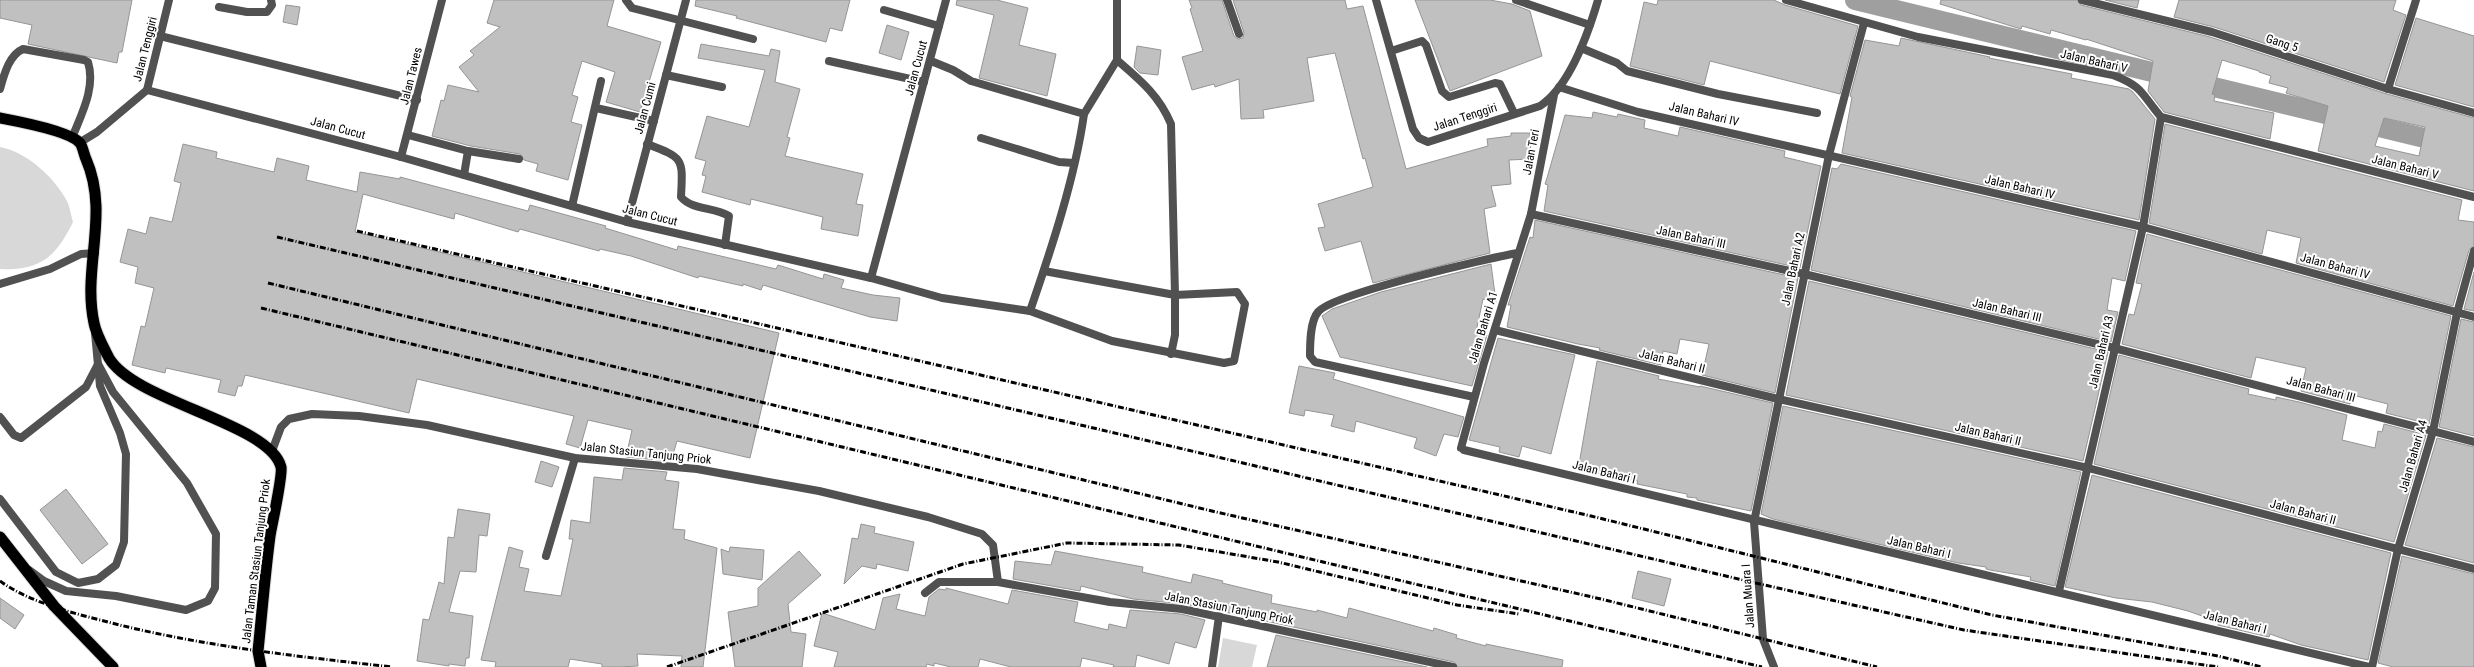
<svg xmlns="http://www.w3.org/2000/svg" width="2474" height="667" font-family="'Roboto Condensed',sans-serif">
<style>
.green{fill:#d8d8d8}
.lines{fill:none;stroke-linecap:round;stroke-linejoin:round}
.canal{stroke:#9f9f9f;stroke-width:20}
.building{fill:#c0c0c0;stroke:#959595;fill-rule:evenodd}
.trunk-casing{stroke:#dbdbdb;stroke-width:13}
.service{stroke:#515151;stroke-width:8}
.minor{stroke:#515151;stroke-width:8}
.tertiary{stroke:#515151;stroke-width:8}
.trunk{stroke:#000;stroke-width:11}
.rail{stroke:#000;stroke-width:3;stroke-dasharray:6 2 1 2;stroke-linecap:butt}
.labels{text-anchor:middle;stroke-width:4;stroke-linejoin:round;paint-order:stroke}
.street-label{font-size:12px;fill:#000;stroke:#fff}
</style>
<rect width="100%" height="100%" fill="#fff"/>
<g class="green">
<path d="M0 147C27 152 54 177 67 201 70 207 71 216 73 222 56 257 40 271 0 269Z"/>
<polygon points="1223,638 1257,645 1252,667 1218,667"/>
</g>
<g class="lines">
<polyline class="canal" points="1855,0 2474,150"/>
</g>
<g class="building">
<polygon points="0,0 132,0 122,52 119,52 117,63 28,44 32,25 0,18"/>
<polygon points="494,0 614,0 607,26 661,42 640,112 606,102 615,72 582,61 572,95 578,97 571,122 582,125 568,180 536,171 538,164 524,160 520,154 471,146 432,136 441,100 444,101 448,85 479,92 459,67 474,55 470,51 500,27 487,23"/>
<polygon points="696,0 850,0 842,31 830,28 826,42 736,18 737,16 695,6"/>
<polygon points="957,0 997,0 1028,8 1019,45 1056,54 1047,96 979,78 994,15 956,5"/>
<polygon points="1189,0 1222,0 1234,36 1238,39 1243,38 1244,33 1233,0 1345,0 1347,9 1363,6 1406,169 1488,146 1487,139 1511,136 1511,133 1530,133 1531,159 1509,160 1511,184 1491,186 1496,206 1484,209 1490,253 1373,283 1361,241 1325,251 1318,228 1325,227 1318,204 1373,187 1365,158 1363,159 1335,53 1307,58 1314,101 1263,110 1264,118 1241,119 1239,79 1215,87 1214,84 1192,90 1182,57 1203,51 1190,9 1192,8"/>
<polygon points="1415,0 1490,0 1512,4 1530,11 1542,56 1450,91"/>
<polygon points="1658,0 1774,0 1785,5 1858,26 1840,94 1710,61 1704,85 1630,66 1644,2 1657,5"/>
<path d="M1941 0H2077L2081 5 2210 37 2387 94 2474 118V191L2318 151 2328 106 2286 93 2288 88 2269 83 2271 76 2259 72V71L2222 60 2212 94 2215 95 2214 101 2274 113 2270 139 2164 112 2148 91 2153 61 2086 39V40L2051 30 2050 34 2022 26 2021 29 1940 4ZM2384 118 2425 127 2419 156 2375 146Z"/>
<polygon points="2105,0 2139,0 2137,8"/>
<polygon points="2179,0 2396,0 2393,10 2406,15 2384,82 2214,27 2174,17"/>
<polygon points="286,5 300,7 297,25 283,22"/>
<polygon points="2416,18 2474,36 2474,107 2395,85"/>
<polygon points="887,25 909,32 901,60 879,53"/>
<polygon points="1901,38 1990,57 1989,58 2072,74 2071,78 2129,89 2133,92 2155,119 2139,220 1842,153 1852,97 1850,96 1865,40 1899,46"/>
<polygon points="701,44 769,56 771,49 780,51 775,82 800,89 787,137 790,138 785,156 863,174 856,204 863,205 858,236 821,229 823,217 751,199 750,205 702,192 706,176 702,175 706,161 695,158 707,116 749,127 765,70 698,58"/>
<polygon points="1137,46 1161,50 1158,75 1140,73 1134,67"/>
<polygon points="1593,112 1617,117 1618,114 1645,120 1644,128 1678,136 1680,127 1785,151 1784,157 1821,166 1800,268 1544,211 1548,185 1545,184 1547,178 1565,115 1592,118"/>
<polygon points="2165,124 2462,200 2458,220 2474,222 2474,246 2469,250 2453,306 2296,263 2301,238 2267,230 2262,254 2149,223"/>
<polygon points="183,144 217,152 216,158 274,172 277,158 309,166 306,180 357,192 360,172 400,179 400,177 528,211 530,205 606,226 605,228 677,250 678,246 776,269 778,265 823,279 824,274 844,280 841,288 873,295 900,298 897,321 870,317 763,285 761,290 743,284 743,286 699,276 698,278 631,256 600,249 599,251 520,229 518,232 455,213 454,219 363,194 355,232 779,333 750,458 677,441 671,461 626,457 632,430 588,420 580,448 566,444 574,416 417,379 409,413 245,375 242,386 238,386 235,396 218,392 221,380 166,368 165,373 132,365 141,326 145,327 154,288 135,283 138,267 120,262 128,229 146,234 150,217 172,222 181,183 174,181"/>
<polygon points="1841,164 2136,231 2125,281 2112,278 2107,310 2118,312 2111,342 1811,270 1832,168 1837,169"/>
<polygon points="1535,220 1798,278 1775,393 1702,375 1709,344 1680,339 1677,354 1663,351 1661,365 1599,350 1600,348 1578,344 1507,327 1511,305 1508,305 1530,237 1533,238"/>
<polygon points="2147,234 2451,316 2429,424 2386,413 2388,404 2352,395 2350,404 2301,391 2306,368 2256,357 2251,378 2122,344 2129,314 2134,315 2142,284 2136,283"/>
<polygon points="1491,264 1496,302 1483,299 1476,332 1487,335 1472,386 1340,357 1322,316 1332,309 1381,292"/>
<polygon points="2474,272 2474,311 2464,309"/>
<polygon points="1809,281 2108,352 2083,461 1786,395"/>
<polygon points="2461,319 2474,322 2474,436 2439,427"/>
<polygon points="1498,338 1575,355 1551,454 1522,446 1519,457 1499,452 1500,447 1469,440"/>
<polygon points="2119,355 2249,389 2248,394 2276,400 2276,397 2299,402 2347,415 2342,440 2375,448 2378,431 2382,432 2384,424 2426,435 2394,542 2094,464"/>
<polygon points="1597,361 1659,376 1658,379 1700,387 1700,386 1773,403 1751,511 1697,500 1697,498 1687,497 1687,494 1637,484 1638,481 1578,470"/>
<polygon points="1299,366 1335,373 1333,379 1464,417 1458,437 1444,434 1436,456 1414,448 1417,438 1356,421 1354,432 1331,426 1334,415 1305,410 1304,416 1289,413"/>
<polygon points="1783,406 2081,472 2055,586 2030,580 2031,577 1990,570 1986,569 1986,567 1958,563 1773,519 1761,514"/>
<polygon points="2437,438 2474,447 2474,563 2405,545"/>
<polygon points="541,461 559,467 552,487 535,482"/>
<polygon points="624,468 667,472 665,480 679,482 673,529 685,530 684,539 717,548 703,667 681,667 682,656 637,654 638,666 618,667 602,667 602,664 570,659 568,667 495,667 496,662 481,660 509,547 523,551 519,567 529,569 524,591 561,596 573,539 569,539 571,520 590,523 594,477 622,480"/>
<polygon points="2092,475 2391,553 2368,660 2301,645 2270,634 2269,637 2218,625 2219,622 2188,611 2152,602 2116,598 2065,587"/>
<polygon points="66,489 108,544 82,564 40,510"/>
<polygon points="458,509 490,514 487,536 479,535 476,572 460,571 449,612 473,616 469,658 466,658 465,666 449,664 449,666 417,661 423,619 429,620 439,582 444,584 448,537 454,538"/>
<polygon points="861,524 875,527 874,533 914,542 908,571 877,564 876,569 862,566 844,584 852,538 858,539"/>
<polygon points="730,547 764,550 762,580 723,574 721,549 729,552"/>
<polygon points="799,551 821,575 788,604 791,632 806,634 802,667 735,667 728,612 758,606 758,588"/>
<polygon points="1055,551 1143,567 1142,572 1191,583 1193,574 1223,581 1222,583 1272,595 1271,603 1317,612 1317,610 1347,618 1349,608 1433,631 1434,628 1457,635 1456,638 1486,646 1486,644 1563,660 1562,667 1458,667 1454,662 1220,611 1183,604 1133,599 1081,586 1080,591 1013,579 1015,561 1051,565"/>
<polygon points="2402,556 2474,574 2474,667 2393,667 2378,663"/>
<polygon points="1638,571 1671,579 1664,606 1632,598"/>
<polygon points="946,588 1008,604 1012,590 1078,602 1074,622 1108,630 1109,624 1126,628 1130,610 1181,614 1205,620 1196,648 1175,642 1169,664 1137,655 1135,667 1113,667 1114,665 1082,658 1080,667 1011,667 980,659 978,667 951,667 934,663 934,666 927,664 926,667 834,667 838,652 814,646 822,613 875,630 883,598 900,594 896,609 925,616 929,597 939,589 946,590"/>
<polygon points="0,598 24,615 15,629 0,618"/>
<polygon points="1276,635 1427,667 1267,667"/>
</g>
<g class="lines">
<g class="trunk-casing">
<g id="trunk">
<path d="M0 118C16 121 70 131 80 143 83 147 84 155 86 159 110 214 82 268 94 323 96 334 104 348 109 358 135 402 270 423 281 467 283 475 272 524 270 536 265 574 262 613 258 651L261 667"/>
<polyline points="0,537 54,606 113,667"/>
</g>
</g>
<g class="service">
<polyline points="626,0 632,8 753,39"/>
<path d="M1117 0V60C1139 79 1159 95 1171 124L1175 295V335L1171 354"/>
<polyline points="219,7 247,12 267,12 272,5 271,0"/>
<polyline points="884,10 939,26"/>
<polyline points="160,36 417,100"/>
<polyline points="1581,48 1617,63 1627,71 1718,94 1817,113"/>
<polyline points="1391,51 1422,41 1426,45 1442,91 1449,97 1495,83 1500,84 1514,113"/>
<polyline points="829,61 924,82"/>
<path d="M931 61 953 70 971 81 1084 114C1075 178 1051 250 1030 311"/>
<polyline points="666,75 722,87"/>
<path d="M0 89C4 75 9 55 23 49L84 60 88 62C96 88 81 115 72 138"/>
<polyline points="147,90 401,157 627,222 871,278 942,298 1030,311 1112,341 1224,363 1234,361 1245,304 1237,292 1175,295 1044,271"/>
<polyline points="596,108 654,121"/>
<polyline points="1084,114 1117,60"/>
<polyline points="408,135 468,151 519,159"/>
<polyline points="981,138 1059,162 1074,163"/>
<path d="M647 144C684 158 683 158 681 197 692 210 714 207 729 216L725 245"/>
<polyline points="401,157 442,0"/>
<polyline points="464,175 468,151"/>
<polyline points="572,206 601,81"/>
<polyline points="627,222 686,0"/>
<polyline points="871,278 946,0"/>
<polyline points="0,284 50,269 81,254 95,253"/>
<polyline points="0,417 14,435 21,438 86,387 97,366"/>
<polyline points="0,499 56,572 78,583 98,579 116,565 124,542 126,454 120,433 100,386 95,333"/>
<polyline points="29,570 44,581 66,591 116,596 186,610 208,601 215,588 216,534 187,483 113,392 98,364"/>
<polyline points="1212,667 1219,616"/>
</g>
<g class="minor">
<polyline points="1227,0 1239,34"/>
<polyline points="1516,0 1590,25"/>
<path d="M1786 0 1918 37 2113 75C2144 87 2141 94 2161 117L2474 197"/>
<polyline points="2082,0 2212,32 2388,89 2474,113"/>
<polyline points="1559,87 1638,112 2143,227 2474,317"/>
<polyline points="2388,89 2416,0"/>
<polyline points="1531,214 1804,274 2114,348 2474,442"/>
<polyline points="1495,330 1778,399 2088,468 2474,569"/>
<path d="M1474 397 1315 362 1310 356C1310 344 1310 321 1318 312 1332 294 1488 258 1518 253"/>
<polyline points="1461,448 1484,363 1531,214 1554,95"/>
<path d="M1464 450C1765 524 2068 593 2369 667"/>
<polyline points="272,451 281,427 289,419 312,414 359,416 427,425 575,458 697,469 819,491 928,517 982,534 993,545 998,582"/>
<polyline points="546,556 575,458"/>
<polyline points="2059,591 2143,227 2161,117"/>
<polyline points="925,593 939,582 998,582 1110,602 1182,609 1453,667"/>
<polyline points="1774,667 1763,639 1754,522 1829,155 1864,23"/>
<polyline points="2372,667 2398,549 2433,431 2457,313 2474,251"/>
</g>
<g class="tertiary">
<path d="M1376 0 1413 129 1419 138 1428 142 1540 106C1570 86 1588 34 1598 0"/>
<polyline points="79,143 97,132 147,90 169,0"/>
</g>
<use href="#trunk" class="trunk"/>
<g class="rail">
<polyline points="357,231 1591,516 1992,615 2218,656 2262,667"/>
<polyline points="277,237 1760,584 1964,630 2218,667"/>
<polyline points="268,283 1216,512 1601,599 1877,667"/>
<polyline points="261,308 1762,667"/>
<path d="M0 581C27 601 72 613 104 621 199 646 295 656 392 667"/>
<polyline points="667,667 963,564 1067,543 1179,545 1278,562 1457,605 1519,614"/>
</g>
</g>
<g class="labels">
<g class="street-label">
<text transform="translate(2282 43) rotate(18)" y="4">Gang 5</text>
<text transform="translate(145 49) rotate(-76)" y="4">Jalan Tenggiri</text>
<text transform="translate(2094 61) rotate(13)" y="4">Jalan Bahari V</text>
<text transform="translate(916 68) rotate(-75)" y="4">Jalan Cucut</text>
<text transform="translate(411 76) rotate(-76)" y="4">Jalan Tawes</text>
<text transform="translate(645 108) rotate(-75)" y="4">Jalan Cumi</text>
<text transform="translate(1704 114) rotate(13)" y="4">Jalan Bahari IV</text>
<text transform="translate(1465 117) rotate(-18)" y="4">Jalan Tenggiri</text>
<text transform="translate(338 128) rotate(15)" y="4">Jalan Cucut</text>
<text transform="translate(1531 152) rotate(-79)" y="4">Jalan Teri</text>
<text transform="translate(2405 167) rotate(14)" y="4">Jalan Bahari V</text>
<text transform="translate(2020 187) rotate(13)" y="4">Jalan Bahari IV</text>
<text transform="translate(650 215) rotate(14)" y="4">Jalan Cucut</text>
<text transform="translate(1691 237) rotate(12)" y="4">Jalan Bahari III</text>
<text transform="translate(2335 266) rotate(15)" y="4">Jalan Bahari IV</text>
<text transform="translate(1793 269) rotate(-78)" y="4">Jalan Bahari A2</text>
<text transform="translate(2007 310) rotate(13)" y="4">Jalan Bahari III</text>
<text transform="translate(1483 327) rotate(-73)" y="4">Jalan Bahari A1</text>
<text transform="translate(2101 352) rotate(-77)" y="4">Jalan Bahari A3</text>
<text transform="translate(1672 361) rotate(14)" y="4">Jalan Bahari II</text>
<text transform="translate(2321 389) rotate(15)" y="4">Jalan Bahari III</text>
<text transform="translate(1988 434) rotate(13)" y="4">Jalan Bahari II</text>
<text transform="translate(646 453) rotate(6)" y="4">Jalan Stasiun Tanjung Priok</text>
<text transform="translate(2413 456) rotate(-74)" y="4">Jalan Bahari A4</text>
<text transform="translate(1604 472) rotate(14)" y="4">Jalan Bahari I</text>
<text transform="translate(2303 512) rotate(15)" y="4">Jalan Bahari II</text>
<text transform="translate(1919 547) rotate(13)" y="4">Jalan Bahari I</text>
<text transform="translate(256 561) rotate(-83)" y="4">Jalan Taman Stasiun Tanjung Priok</text>
<text transform="translate(1748 596) rotate(-94)" y="4">Jalan Muara I</text>
<text transform="translate(1229 608) rotate(11)" y="4">Jalan Stasiun Tanjung Priok</text>
<text transform="translate(2235 622) rotate(14)" y="4">Jalan Bahari I</text>
</g>
</g>
</svg>
